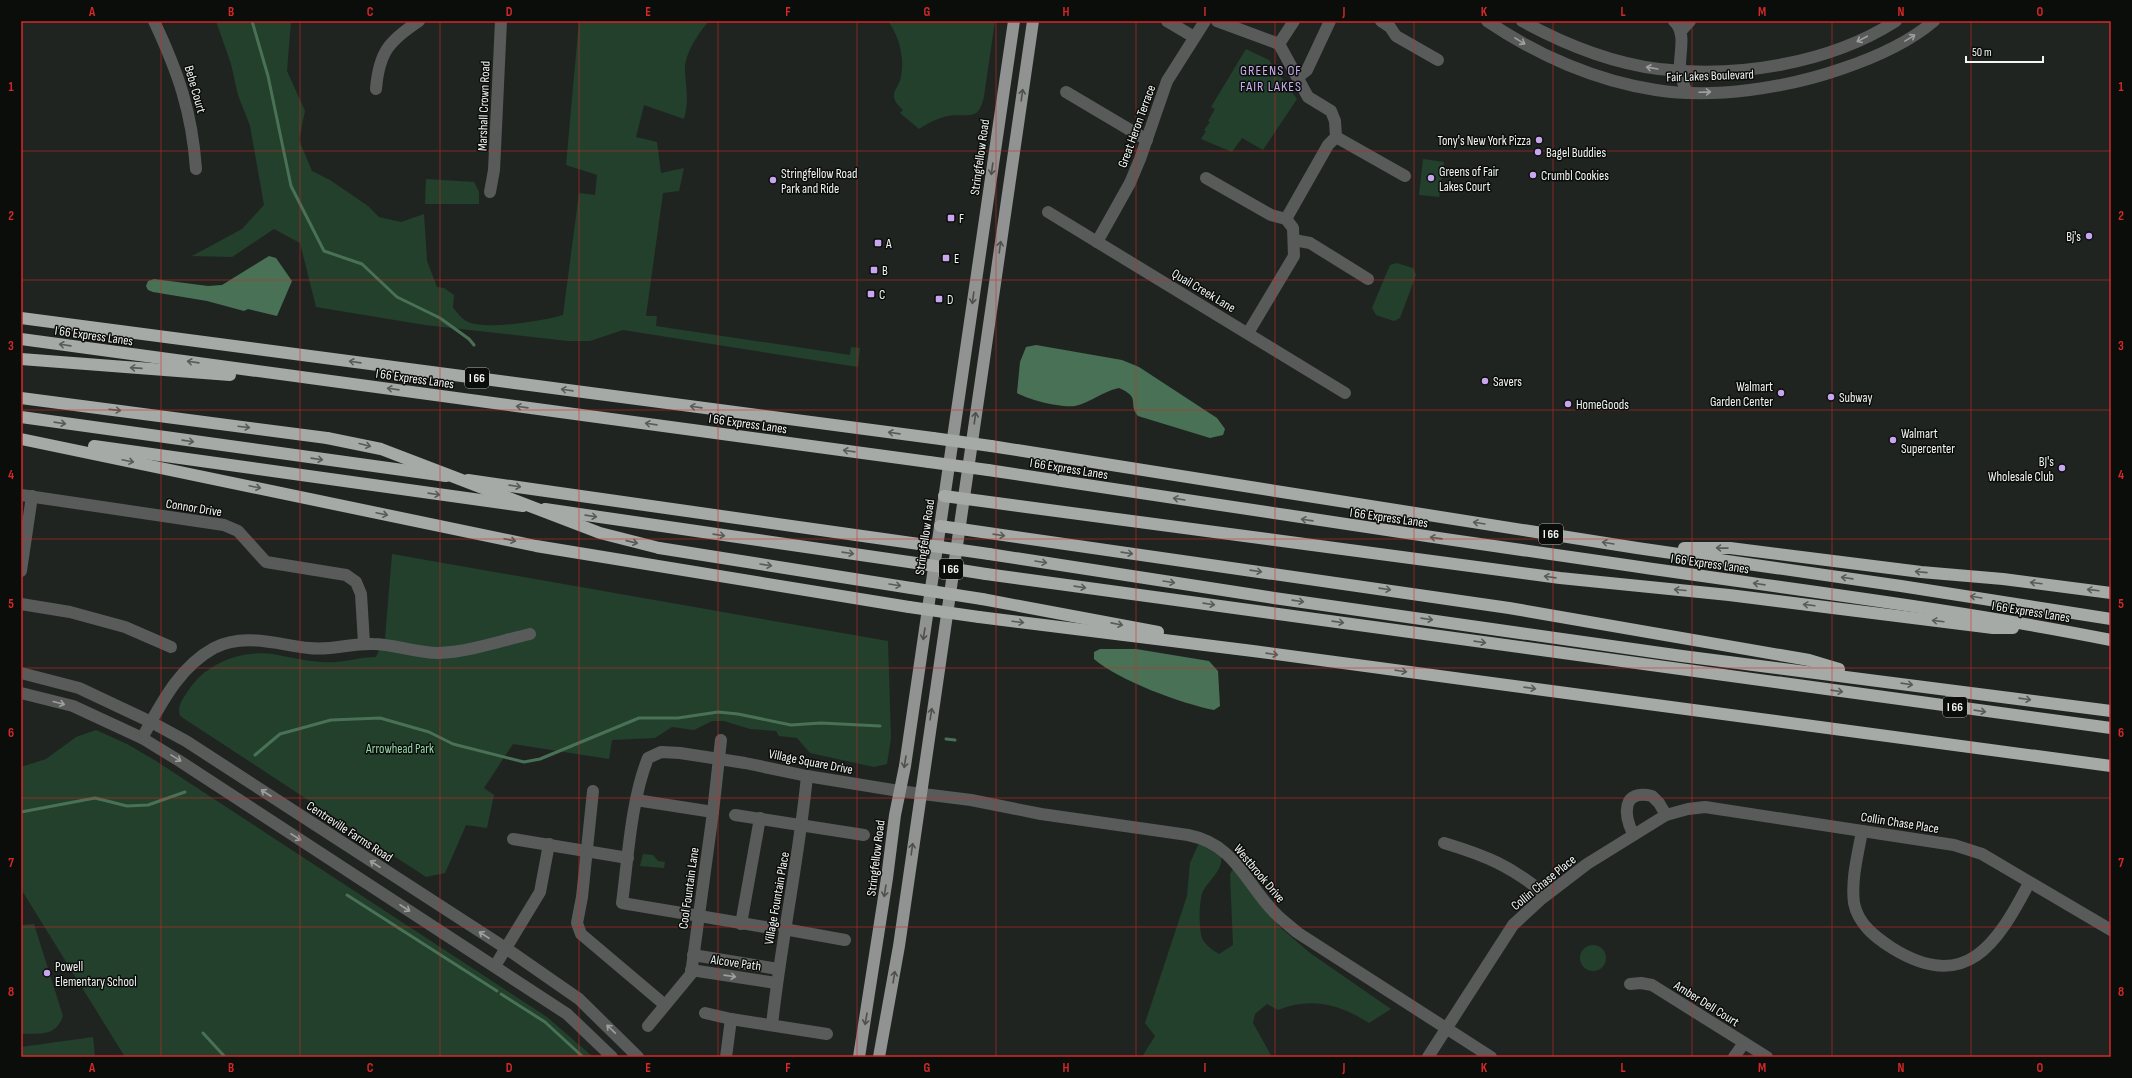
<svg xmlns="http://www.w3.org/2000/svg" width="2132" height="1078" font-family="'Sofia Sans Condensed',sans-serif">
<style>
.green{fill:#22402c}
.water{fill:#497155}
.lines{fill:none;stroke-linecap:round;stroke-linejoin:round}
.stream{stroke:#497155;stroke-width:3}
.minor{stroke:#595b5a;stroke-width:12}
.major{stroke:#909391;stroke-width:12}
.highway{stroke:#a5aaa6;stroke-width:12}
.highway-bridge{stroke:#a5aaa6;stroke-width:12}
.oneway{stroke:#9ea09f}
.oneway2{stroke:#4e504e}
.oneway3{stroke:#585c58}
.grid{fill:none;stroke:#d62828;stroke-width:1;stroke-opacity:0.55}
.poi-dot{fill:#c7a6ef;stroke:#0b0d0b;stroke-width:1.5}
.labels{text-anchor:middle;stroke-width:3;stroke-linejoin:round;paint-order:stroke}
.shield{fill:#0b0d0b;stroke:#adafae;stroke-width:1}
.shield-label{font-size:12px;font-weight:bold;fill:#f3f5f4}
.street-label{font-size:13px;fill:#f3f5f4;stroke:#0b0d0b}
.poi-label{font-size:13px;fill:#f3f5f4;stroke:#0b0d0b;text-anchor:start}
.park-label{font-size:13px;fill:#98d9ab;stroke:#0b0d0b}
.neighbourhood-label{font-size:14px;letter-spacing:1px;fill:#ccaef2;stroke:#0b0d0b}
.neatline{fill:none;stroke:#d62828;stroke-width:1.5}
.grid-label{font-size:13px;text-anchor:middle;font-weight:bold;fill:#d62828}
</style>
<rect width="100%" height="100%" fill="#202421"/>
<g class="green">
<path d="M216 21H291L287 71 305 111 299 140 312 171 330 180 368 206 379 217 401 222 424 214 427 261 437 287 444 288 454 295 453 308C457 312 461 318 466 321 484 331 543 321 563 315L579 193 595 195 597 175 566 165 579 21H709C699 32 686 52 685 67 685 88 690 97 684 119L644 105 636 137 657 142 661 173 684 168 679 191 663 193 646 316H657L656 326 850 355 851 347 860 348 858 367 623 330 590 341H568L425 325 316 307 300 243 274 229 232 257 192 256 242 229 264 205 250 126 238 95 231 64Z"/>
<path d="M888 21H995L984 96C979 122 969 113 948 116 938 118 928 123 919 129L900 113 903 110C899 106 893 101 894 94 895 89 900 83 901 77 905 58 899 36 888 21Z"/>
<polygon points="1246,49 1269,60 1297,99 1263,150 1242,138 1232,152 1201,139 1206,131 1204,130 1210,122 1208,121 1215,109 1211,107"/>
<polygon points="1423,159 1444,162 1439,197 1419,195"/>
<polygon points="426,179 474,182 479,192 479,204 425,204"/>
<polygon points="1397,263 1413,268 1416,275 1400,318 1394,321 1376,315 1372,308 1390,265"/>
<path d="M392 554 888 641 891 738 887 764 874 767 810 753 797 738 779 736 776 731 750 729 724 721H712L694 730 672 727 655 738 612 740 609 759 513 744 484 788 494 795 487 828 466 825 445 873 426 877 180 716C177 706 182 700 188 691 206 663 240 650 273 654 289 657 305 661 321 662 340 664 358 657 376 657L385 638Z"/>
<polygon points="96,730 127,744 156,761 547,1017 593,1057 125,1057 21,889 21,767 46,759 76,737"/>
<path d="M1199 843 1221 856C1224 869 1209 880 1203 891 1199 899 1198 931 1203 940 1207 946 1212 950 1219 954L1233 945 1230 874 1233 869 1281 928 1310 953 1391 1009 1369 1023C1339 1004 1311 997 1278 1010L1267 1004 1255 1014 1253 1023 1272 1057H1142L1155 1036 1145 1023 1187 896 1190 863Z"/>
<polygon points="643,854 653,855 658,861 665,862 664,868 640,866"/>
<path d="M34 924 63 1016C56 1037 40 1033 21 1034V925Z"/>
<circle cx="1593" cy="958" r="13"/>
<polygon points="93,1037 95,1057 21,1057 21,1047"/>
</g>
<g class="water">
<polygon points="269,256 276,258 292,281 277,316 248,309 244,311 207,301 153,292 148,290 146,286 148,281 154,279 208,286 222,285"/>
<path d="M1036 345 1122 360 1139 367 1217 418 1225 429 1223 435 1210 438 1138 416C1127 403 1142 398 1119 388 1103 391 1090 403 1075 406 1061 408 1029 400 1017 393L1020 362 1026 347Z"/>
<path d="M1100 649H1136L1209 661 1218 671 1220 706 1214 710C1182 704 1118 680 1094 659V652Z"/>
</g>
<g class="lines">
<g class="stream">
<polyline points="252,21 268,76 291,186 324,251 362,264 397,297 440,318 469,339 474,345"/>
<polyline points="946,739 955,740"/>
<polyline points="255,755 280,734 331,720 380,718 429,732 453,744 524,762 540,759 639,718 678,718 718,712 738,714 791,725 821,723 880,726"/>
<polyline points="21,812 95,798 127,806 148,805 185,792"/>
<polyline points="347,895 497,991"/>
<polyline points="501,994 545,1022 583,1057"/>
<polyline points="203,1033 225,1057"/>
</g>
<g class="minor">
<path d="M154 21C178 72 192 112 196 169"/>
<polyline points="1167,21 1194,37"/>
<polyline points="1217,21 1279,44"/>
<polyline points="1381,21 1390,27 1396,36 1438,60"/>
<path d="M1487 21C1537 55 1596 81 1656 90 1714 99 1786 88 1841 69 1874 58 1907 44 1934 21"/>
<path d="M1522 21C1564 44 1611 63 1659 69 1737 78 1829 64 1896 21"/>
<path d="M1674 21C1687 33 1679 53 1680 69 1680 76 1684 85 1687 93"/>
<polyline points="1681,31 1690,21"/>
<polyline points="1279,44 1294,21"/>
<polyline points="1298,77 1307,70 1330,21"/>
<path d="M376 89C379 52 389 41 419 21"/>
<polyline points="1066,92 1147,140"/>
<polyline points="1336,137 1405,176"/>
<polyline points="1206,178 1271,215 1286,219"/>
<polyline points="490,192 494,170 501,21"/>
<polyline points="1048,212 1345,393"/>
<polyline points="1294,240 1310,243 1368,279"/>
<polyline points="1097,242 1130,183 1140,159 1167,81 1205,21"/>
<polyline points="1248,333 1294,256 1293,228 1286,219 1328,145 1336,137 1335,121 1331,111 1308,97 1279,44"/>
<polyline points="21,495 224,525 238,531 266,562 346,575 356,582 361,594 364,643"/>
<polyline points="21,571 32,496"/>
<polyline points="21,604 70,612 125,627 171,647"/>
<polyline points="21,673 79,688 151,722 186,741 507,949 579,999 638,1057"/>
<polyline points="21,693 73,706 142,738 178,760 567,1014 612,1057"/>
<path d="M142 738C161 704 179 667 214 648 244 632 279 645 309 648 331 651 351 643 373 644 394 644 416 653 438 653 469 652 500 641 530 634"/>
<polyline points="593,791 582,897 577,923 581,934 665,1005"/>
<polyline points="636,800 713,812"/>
<polyline points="735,815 864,835"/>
<path d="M1862 831C1858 854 1851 879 1854 903 1858 924 1875 937 1892 948 1966 994 1997 944 2029 883"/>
<path d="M1633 834C1624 815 1621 789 1652 796L1659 803 1666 815"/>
<polyline points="513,839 628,858"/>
<path d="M1444 843C1487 856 1511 866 1546 895"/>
<polyline points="741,924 760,818"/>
<path d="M765 927 622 903C628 858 631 800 648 758L661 752 680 753 745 763 807 776 899 791 971 800 1041 814 1188 835C1234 844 1244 880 1273 911 1280 919 1290 926 1298 933L1491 1057"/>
<polyline points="784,929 845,940"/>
<polyline points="693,955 778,969"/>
<polyline points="495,966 540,892 549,844"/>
<polyline points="691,970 776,983"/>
<polyline points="1630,984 1641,983 1652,985 1767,1057"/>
<polyline points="705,1013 731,1019 827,1034"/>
<path d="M772 1025C781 941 799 859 807 776"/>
<polyline points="648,1026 691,974 713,812 721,740"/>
<polyline points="726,1057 731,1019"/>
<polyline points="1428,1057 1513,925 1540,900 1587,864 1666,815 1688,809 1705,807 1954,845 1982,854 2111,930"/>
<polyline points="1734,1057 1744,1043"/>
</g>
<g class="major">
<polyline points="859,1057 887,878 895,815 905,766 1014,21"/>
<polyline points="879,1057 899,946 1033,21"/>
</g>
<g class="highway">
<polyline points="21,318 933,438"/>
<polyline points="21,339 929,462"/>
<polyline points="21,359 230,375"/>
<polyline points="21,398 327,438"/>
<polyline points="21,417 446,476"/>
<polyline points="21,439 536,546 909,607"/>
<polyline points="94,446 523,506"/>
<polyline points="991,446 1637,548 1901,586 2111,619"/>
<path d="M988 470C1200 502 1413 535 1626 565 1788 589 1950 608 2111 640"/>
<polyline points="468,480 919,544"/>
<polyline points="944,496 1560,578 1729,595 1993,628 2013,628"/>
<polyline points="545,509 916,563"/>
<polyline points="940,526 1509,608 1809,660 1839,669"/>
<polyline points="659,548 911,588"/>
<polyline points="1684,548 1730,548 1921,572 2003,579 2111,593"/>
<polyline points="989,554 1274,598 1682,656 2111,711"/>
<polyline points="986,574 2111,728"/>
<polyline points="982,599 1158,632"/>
<polyline points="979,617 1253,651 2111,766"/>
</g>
<g class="highway-bridge">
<polyline points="327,438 381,449 600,533 659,548"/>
<polyline points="933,438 991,446"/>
<polyline points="929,462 988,470"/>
<polyline points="919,544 989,554"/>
<polyline points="916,563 986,574"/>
<polyline points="911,588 982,599"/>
<polyline points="909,607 979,617"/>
</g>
</g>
<defs><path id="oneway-shaft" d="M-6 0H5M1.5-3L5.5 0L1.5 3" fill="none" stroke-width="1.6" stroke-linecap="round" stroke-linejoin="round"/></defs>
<g class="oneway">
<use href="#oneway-shaft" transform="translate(1910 38) rotate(-32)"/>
<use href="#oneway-shaft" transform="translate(1862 39) rotate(152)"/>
<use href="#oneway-shaft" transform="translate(1520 41) rotate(31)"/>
<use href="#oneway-shaft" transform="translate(1652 68) rotate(-170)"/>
<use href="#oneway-shaft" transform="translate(1705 92) rotate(-2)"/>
<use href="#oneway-shaft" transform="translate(59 703) rotate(15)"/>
<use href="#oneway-shaft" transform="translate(176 758) rotate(31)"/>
<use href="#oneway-shaft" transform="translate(266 793) rotate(-147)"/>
<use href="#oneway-shaft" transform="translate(296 837) rotate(33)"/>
<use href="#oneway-shaft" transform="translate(375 864) rotate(-147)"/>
<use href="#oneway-shaft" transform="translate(405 908) rotate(33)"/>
<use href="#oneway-shaft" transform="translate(484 935) rotate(-147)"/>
<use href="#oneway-shaft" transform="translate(730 976) rotate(8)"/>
<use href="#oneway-shaft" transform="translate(611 1029) rotate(-136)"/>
</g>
<g class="oneway2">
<use href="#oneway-shaft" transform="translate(1022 95) rotate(-82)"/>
<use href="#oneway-shaft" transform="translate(992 169) rotate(98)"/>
<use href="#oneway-shaft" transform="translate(1000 247) rotate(-82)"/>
<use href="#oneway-shaft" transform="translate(973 298) rotate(98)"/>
<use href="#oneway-shaft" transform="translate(975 418) rotate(-82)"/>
<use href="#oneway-shaft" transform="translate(924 634) rotate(99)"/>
<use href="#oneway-shaft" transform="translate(931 714) rotate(-81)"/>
<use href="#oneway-shaft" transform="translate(905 762) rotate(99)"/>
<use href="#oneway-shaft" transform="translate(912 849) rotate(-82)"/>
<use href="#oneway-shaft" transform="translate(885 891) rotate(99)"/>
<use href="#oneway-shaft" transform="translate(894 977) rotate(-81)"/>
<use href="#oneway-shaft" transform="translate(866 1019) rotate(100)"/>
</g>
<g class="oneway3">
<use href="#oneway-shaft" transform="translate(65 345) rotate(-172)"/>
<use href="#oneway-shaft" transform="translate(193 362) rotate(-172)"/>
<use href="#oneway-shaft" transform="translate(355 362) rotate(-172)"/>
<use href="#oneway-shaft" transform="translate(136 368) rotate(-176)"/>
<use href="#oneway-shaft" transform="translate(393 389) rotate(-172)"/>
<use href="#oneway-shaft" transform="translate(567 390) rotate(-172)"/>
<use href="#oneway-shaft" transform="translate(522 407) rotate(-172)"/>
<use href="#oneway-shaft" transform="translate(696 407) rotate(-172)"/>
<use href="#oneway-shaft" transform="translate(115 410) rotate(7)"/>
<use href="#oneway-shaft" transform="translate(60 423) rotate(8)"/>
<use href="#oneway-shaft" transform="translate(651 424) rotate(-172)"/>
<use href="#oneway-shaft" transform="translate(244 427) rotate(7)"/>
<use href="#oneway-shaft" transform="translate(894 433) rotate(-172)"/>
<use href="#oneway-shaft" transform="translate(188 441) rotate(8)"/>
<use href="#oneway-shaft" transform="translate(365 445) rotate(14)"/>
<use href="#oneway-shaft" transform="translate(849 451) rotate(-172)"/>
<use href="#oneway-shaft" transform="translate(317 459) rotate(8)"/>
<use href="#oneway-shaft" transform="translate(128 461) rotate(12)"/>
<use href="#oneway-shaft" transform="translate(515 486) rotate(8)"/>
<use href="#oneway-shaft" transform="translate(255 487) rotate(12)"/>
<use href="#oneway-shaft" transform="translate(434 494) rotate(8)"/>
<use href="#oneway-shaft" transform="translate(1179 499) rotate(-171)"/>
<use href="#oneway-shaft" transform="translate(382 514) rotate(12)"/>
<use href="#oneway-shaft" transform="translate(591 516) rotate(8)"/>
<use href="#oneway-shaft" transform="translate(1307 520) rotate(-172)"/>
<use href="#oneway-shaft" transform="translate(1479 523) rotate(-171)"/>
<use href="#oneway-shaft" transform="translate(719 535) rotate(8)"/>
<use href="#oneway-shaft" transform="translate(999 535) rotate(8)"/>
<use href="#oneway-shaft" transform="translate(1436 538) rotate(-172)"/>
<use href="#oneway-shaft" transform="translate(510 540) rotate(12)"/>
<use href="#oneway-shaft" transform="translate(632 542) rotate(13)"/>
<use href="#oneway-shaft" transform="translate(1608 543) rotate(-171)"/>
<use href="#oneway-shaft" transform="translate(1722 548) rotate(-179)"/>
<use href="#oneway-shaft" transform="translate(848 553) rotate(8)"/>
<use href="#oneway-shaft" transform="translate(1127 553) rotate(8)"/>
<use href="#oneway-shaft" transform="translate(1041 562) rotate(9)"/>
<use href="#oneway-shaft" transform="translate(766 565) rotate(9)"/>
<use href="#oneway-shaft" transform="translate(1256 571) rotate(8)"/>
<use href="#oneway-shaft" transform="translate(1921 572) rotate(-174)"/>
<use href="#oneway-shaft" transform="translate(1550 577) rotate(-172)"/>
<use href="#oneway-shaft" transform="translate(1847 578) rotate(-172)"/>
<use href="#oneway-shaft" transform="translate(1169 582) rotate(9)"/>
<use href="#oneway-shaft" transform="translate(2036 583) rotate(-173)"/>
<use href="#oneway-shaft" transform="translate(1759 584) rotate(-172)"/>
<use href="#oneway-shaft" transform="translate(895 585) rotate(9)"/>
<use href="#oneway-shaft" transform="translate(1080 587) rotate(8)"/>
<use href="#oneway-shaft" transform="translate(1385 589) rotate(8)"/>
<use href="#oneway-shaft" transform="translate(1680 590) rotate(-175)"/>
<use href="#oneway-shaft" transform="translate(2093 590) rotate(-173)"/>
<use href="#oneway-shaft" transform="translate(1976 597) rotate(-171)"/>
<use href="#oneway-shaft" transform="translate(1298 601) rotate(8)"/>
<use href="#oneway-shaft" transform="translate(1209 604) rotate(8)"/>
<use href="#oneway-shaft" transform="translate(1809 605) rotate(-173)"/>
<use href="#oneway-shaft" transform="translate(1427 619) rotate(8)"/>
<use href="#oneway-shaft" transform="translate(1938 621) rotate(-173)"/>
<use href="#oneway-shaft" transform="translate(1018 622) rotate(7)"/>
<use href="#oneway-shaft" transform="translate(1338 622) rotate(8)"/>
<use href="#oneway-shaft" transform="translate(1117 624) rotate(11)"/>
<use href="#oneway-shaft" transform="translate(1480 642) rotate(8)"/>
<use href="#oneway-shaft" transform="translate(1272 654) rotate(8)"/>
<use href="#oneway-shaft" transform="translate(1401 671) rotate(8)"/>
<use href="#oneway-shaft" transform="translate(1907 684) rotate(8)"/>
<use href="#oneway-shaft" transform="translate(1530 688) rotate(8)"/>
<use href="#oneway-shaft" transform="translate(1837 691) rotate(8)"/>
<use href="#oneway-shaft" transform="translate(2025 699) rotate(8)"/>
<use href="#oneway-shaft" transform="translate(1980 711) rotate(8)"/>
</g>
<path class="grid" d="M161 21V1057M300 21V1057M440 21V1057M579 21V1057M718 21V1057M857 21V1057M996 21V1057M1136 21V1057M1275 21V1057M1414 21V1057M1553 21V1057M1692 21V1057M1832 21V1057M1971 21V1057M21 151H2111M21 280H2111M21 410H2111M21 539H2111M21 668H2111M21 798H2111M21 927H2111"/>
<g class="poi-dot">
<circle cx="1539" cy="140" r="4"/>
<circle cx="1538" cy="152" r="4"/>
<circle cx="1533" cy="175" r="4"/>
<circle cx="1431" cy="178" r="4"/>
<circle cx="773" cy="180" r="4"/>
<rect x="947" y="214" width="8" height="8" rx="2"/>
<circle cx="2089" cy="236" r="4"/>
<rect x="874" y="239" width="8" height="8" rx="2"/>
<rect x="942" y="254" width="8" height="8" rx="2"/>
<rect x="870" y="266" width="8" height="8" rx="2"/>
<rect x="867" y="290" width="8" height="8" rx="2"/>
<rect x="935" y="295" width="8" height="8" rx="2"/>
<circle cx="1485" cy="381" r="4"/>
<circle cx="1781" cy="393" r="4"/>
<circle cx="1831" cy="397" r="4"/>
<circle cx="1568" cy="404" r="4"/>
<circle cx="1893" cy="440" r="4"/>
<circle cx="2062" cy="468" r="4"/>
<circle cx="47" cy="973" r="4"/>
</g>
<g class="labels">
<g class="shield">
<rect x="465" y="368" width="24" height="20" rx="3"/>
<rect x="1539" y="524" width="24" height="20" rx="3"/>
<rect x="939" y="559" width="24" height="20" rx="3"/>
<rect x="1943" y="697" width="24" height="20" rx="3"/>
</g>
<g class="shield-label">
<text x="477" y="382">I 66</text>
<text x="1551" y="538">I 66</text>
<text x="951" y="573">I 66</text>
<text x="1955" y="711">I 66</text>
</g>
<g class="street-label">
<text transform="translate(1710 75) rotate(-2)" y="5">Fair Lakes Boulevard</text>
<text transform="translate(196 89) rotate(74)" y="5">Bebe Court</text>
<text transform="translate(483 106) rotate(-88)" y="5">Marshall Crown Road</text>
<text transform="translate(1136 126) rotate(-70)" y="5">Great Heron Terrace</text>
<text transform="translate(979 157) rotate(-82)" y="5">Stringfellow Road</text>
<text transform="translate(1204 290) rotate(31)" y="5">Quail Creek Lane</text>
<text transform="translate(94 335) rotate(8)" y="5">I 66 Express Lanes</text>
<text transform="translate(415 378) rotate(8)" y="5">I 66 Express Lanes</text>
<text transform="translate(748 423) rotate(8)" y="5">I 66 Express Lanes</text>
<text transform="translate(1069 468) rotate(9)" y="5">I 66 Express Lanes</text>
<text transform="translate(194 507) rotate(9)" y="5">Connor Drive</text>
<text transform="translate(1389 517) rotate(8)" y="5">I 66 Express Lanes</text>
<text transform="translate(924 537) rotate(-82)" y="5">Stringfellow Road</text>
<text transform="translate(1710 563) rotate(8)" y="5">I 66 Express Lanes</text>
<text transform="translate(2031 611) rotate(9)" y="5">I 66 Express Lanes</text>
<text transform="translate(811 761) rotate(11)" y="5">Village Square Drive</text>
<text transform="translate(1900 822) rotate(9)" y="5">Collin Chase Place</text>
<text transform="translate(350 831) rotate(33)" y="5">Centreville Farms Road</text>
<text transform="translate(875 858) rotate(-83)" y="5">Stringfellow Road</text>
<text transform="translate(1260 873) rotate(50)" y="5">Westbrook Drive</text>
<text transform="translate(1543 882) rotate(-39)" y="5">Collin Chase Place</text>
<text transform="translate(688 888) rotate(-82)" y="5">Cool Fountain Lane</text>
<text transform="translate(776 898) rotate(-80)" y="5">Village Fountain Place</text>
<text transform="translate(736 962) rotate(8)" y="5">Alcove Path</text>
<text transform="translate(1707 1003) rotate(32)" y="5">Amber Dell Court</text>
</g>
<g class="poi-label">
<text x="1531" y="145" text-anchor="end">Tony's New York Pizza</text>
<text x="1546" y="157">Bagel Buddies</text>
<text x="1439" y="176">Greens of Fair<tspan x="1439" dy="15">Lakes Court</tspan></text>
<text x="781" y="178">Stringfellow Road<tspan x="781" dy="15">Park and Ride</tspan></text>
<text x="1541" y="180">Crumbl Cookies</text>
<text x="959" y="223">F</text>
<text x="2081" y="241" text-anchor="end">Bj's</text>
<text x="886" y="248">A</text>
<text x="954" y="263">E</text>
<text x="882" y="275">B</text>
<text x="879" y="299">C</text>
<text x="947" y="304">D</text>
<text x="1493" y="386">Savers</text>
<text x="1773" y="391" text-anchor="end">Walmart<tspan x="1773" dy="15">Garden Center</tspan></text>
<text x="1839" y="402">Subway</text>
<text x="1576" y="409">HomeGoods</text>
<text x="1901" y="438">Walmart<tspan x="1901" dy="15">Supercenter</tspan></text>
<text x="2054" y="466" text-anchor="end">BJ's<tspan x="2054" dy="15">Wholesale Club</tspan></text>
<text x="55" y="971">Powell<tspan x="55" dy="15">Elementary School</tspan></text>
</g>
<g class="park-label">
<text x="400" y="753">Arrowhead Park</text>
</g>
<g class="neighbourhood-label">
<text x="1271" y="75">GREENS OF<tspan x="1271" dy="16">FAIR LAKES</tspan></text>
</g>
</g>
<rect width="2132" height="1078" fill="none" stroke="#0b0d0b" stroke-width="44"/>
<path d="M1966 56v6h77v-6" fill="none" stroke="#f3f5f4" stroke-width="2"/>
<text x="1972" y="56" font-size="12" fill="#f3f5f4" stroke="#0b0d0b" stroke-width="3" paint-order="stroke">50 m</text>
<rect x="22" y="22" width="2088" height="1034" class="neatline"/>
<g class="grid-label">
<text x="92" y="16">A</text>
<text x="231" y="16">B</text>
<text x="370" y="16">C</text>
<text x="509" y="16">D</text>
<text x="648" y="16">E</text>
<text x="788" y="16">F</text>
<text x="927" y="16">G</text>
<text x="1066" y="16">H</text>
<text x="1205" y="16">I</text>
<text x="1344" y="16">J</text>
<text x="1484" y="16">K</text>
<text x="1623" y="16">L</text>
<text x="1762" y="16">M</text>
<text x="1901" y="16">N</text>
<text x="2040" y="16">O</text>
<text x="11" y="91">1</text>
<text x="2121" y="91">1</text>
<text x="11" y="220">2</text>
<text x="2121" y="220">2</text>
<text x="11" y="350">3</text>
<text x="2121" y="350">3</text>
<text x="11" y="479">4</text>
<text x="2121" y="479">4</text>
<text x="11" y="608">5</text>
<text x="2121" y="608">5</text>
<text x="11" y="737">6</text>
<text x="2121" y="737">6</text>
<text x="11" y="867">7</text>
<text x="2121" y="867">7</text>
<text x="11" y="996">8</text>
<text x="2121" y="996">8</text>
<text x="92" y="1072">A</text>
<text x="231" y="1072">B</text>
<text x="370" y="1072">C</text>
<text x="509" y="1072">D</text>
<text x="648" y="1072">E</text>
<text x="788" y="1072">F</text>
<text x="927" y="1072">G</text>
<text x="1066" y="1072">H</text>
<text x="1205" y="1072">I</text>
<text x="1344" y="1072">J</text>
<text x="1484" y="1072">K</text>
<text x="1623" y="1072">L</text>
<text x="1762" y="1072">M</text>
<text x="1901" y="1072">N</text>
<text x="2040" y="1072">O</text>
</g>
</svg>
